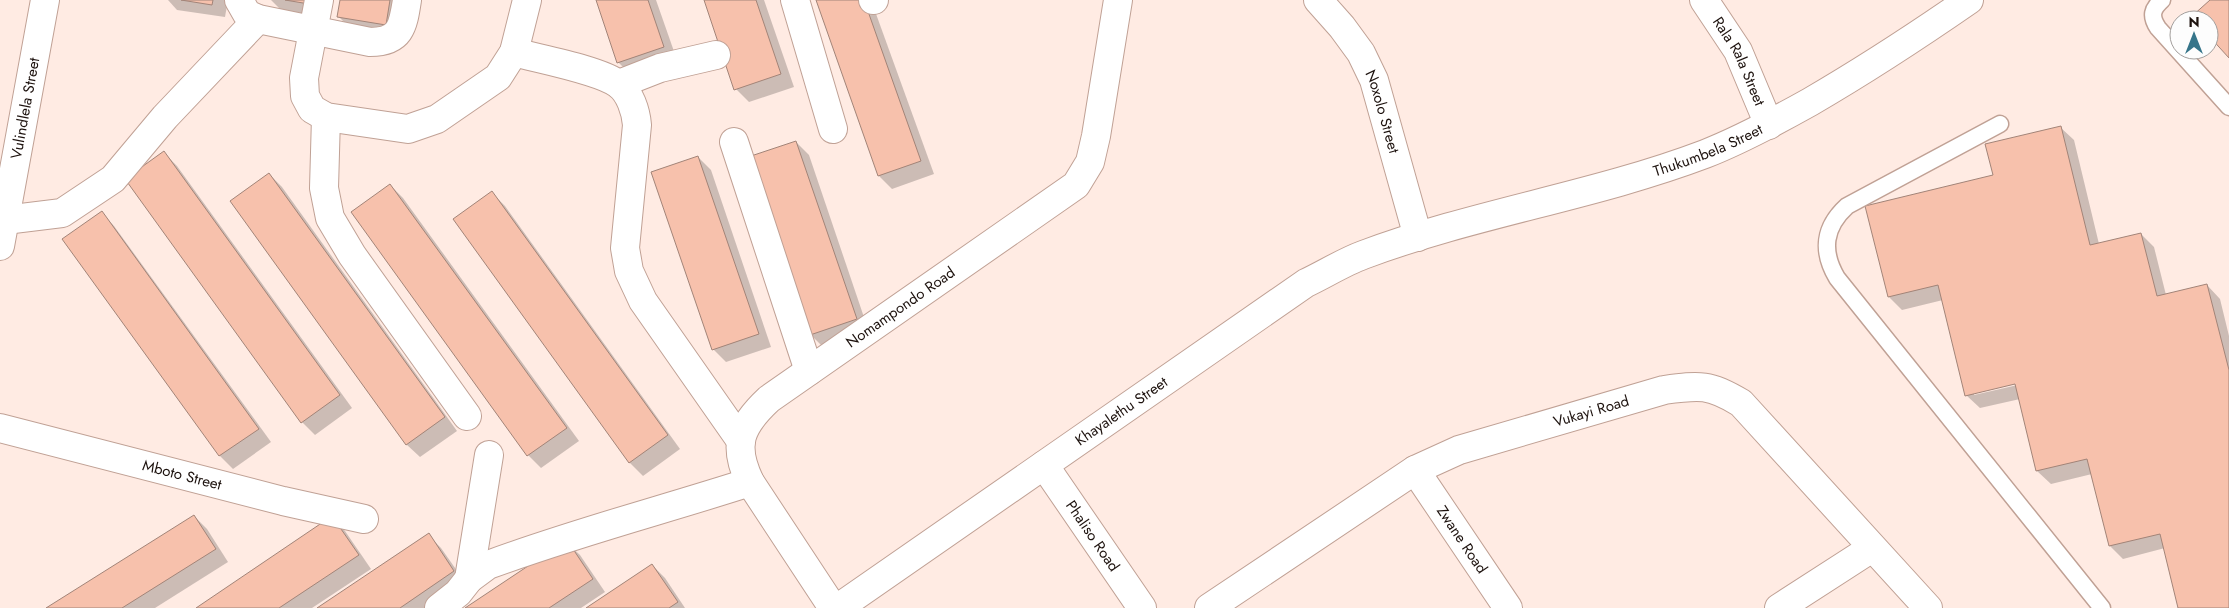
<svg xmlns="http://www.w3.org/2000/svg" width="2229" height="608" font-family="Jost,sans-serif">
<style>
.shadow{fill:#0003;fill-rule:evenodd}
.building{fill:#f7c1ac;stroke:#a28478}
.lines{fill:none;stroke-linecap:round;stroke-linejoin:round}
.service-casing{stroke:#c0a195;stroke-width:19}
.minor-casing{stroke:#c0a195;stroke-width:30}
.service{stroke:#fff;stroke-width:16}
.minor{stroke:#fff;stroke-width:28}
.labels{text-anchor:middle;stroke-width:4;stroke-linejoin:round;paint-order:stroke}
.street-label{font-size:15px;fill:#1d120e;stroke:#fdfdfd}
</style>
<rect width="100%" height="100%" fill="#ffebe3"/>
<g class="shadow">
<polygon points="168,0 228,0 225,17 177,10"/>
<polygon points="271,0 331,0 328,17 281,10"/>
<polygon points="341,0 405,0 399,37 351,29 338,16"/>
<polygon points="597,0 656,0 677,60 632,76 619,63"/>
<polygon points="705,0 764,0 794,87 749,102 736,89"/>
<polygon points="817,0 871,0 934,174 892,189 879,176"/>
<path d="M2060 127 2074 140 2099 244 2141 234 2154 247 2166 295 2207 285 2220 299 2229 336V608H2179L2165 548 2123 559 2110 546 2092 474 2051 484 2037 471 2020 399 1980 408 1966 395 1943 300 1902 310 1889 297 1994 176ZM2021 381 2022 384 1974 395V393Z"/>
<polygon points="796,142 809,155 869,332 824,348 811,335"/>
<polygon points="164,153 177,166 352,408 315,435 302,422"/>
<polygon points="698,157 711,170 771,347 726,362 713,349"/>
<polygon points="269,174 282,187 457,431 420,457 406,444"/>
<polygon points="390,185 403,198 579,441 541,468 528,455"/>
<polygon points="492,193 505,206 680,449 643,476 630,463 454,219"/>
<polygon points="101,212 114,226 271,442 233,469 220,456 64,239"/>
<polygon points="194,516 207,529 228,562 155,608 48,608"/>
<polygon points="332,518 345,531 371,569 312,608 198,608"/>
<polygon points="428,535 441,548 467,585 432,608 319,608"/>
<polygon points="566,542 580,555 605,592 581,608 467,608"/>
<polygon points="652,565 665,578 685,608 588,608"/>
</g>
<g class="building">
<polygon points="181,0 213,0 212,5"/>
<polygon points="285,0 316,0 315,5"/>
<polygon points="340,0 390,0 386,25 337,17"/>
<polygon points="596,0 648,0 664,47 617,63"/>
<polygon points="704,0 756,0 781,74 734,90"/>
<polygon points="816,0 864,0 921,161 878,176"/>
<polygon points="2210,0 2229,0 2229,58 2209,36 2209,20 2194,20 2191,17"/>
<polygon points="2061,126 2090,245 2141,233 2157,296 2207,284 2229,370 2229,608 2178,608 2160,534 2109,546 2087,459 2036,471 2015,384 1965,396 1938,285 1888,297 1865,206 1993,175 1985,144"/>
<polygon points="796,141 857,319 810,335 748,157"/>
<polygon points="164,151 340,395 301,423 125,179"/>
<polygon points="698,156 759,334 712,350 651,172"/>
<polygon points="269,173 445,417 406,445 230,201"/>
<polygon points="390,184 567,428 527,456 351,212"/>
<polygon points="492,191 668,435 629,463 453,219"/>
<polygon points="102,211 259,429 219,456 62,239"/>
<polygon points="194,515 216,549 122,608 46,608"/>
<polygon points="332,516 359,555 279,608 196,608"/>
<polygon points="429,533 454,571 400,608 317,608"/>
<polygon points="567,540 593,579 549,608 465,608"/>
<polygon points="652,564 678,602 669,608 586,608"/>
</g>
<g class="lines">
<g class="service-casing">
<g id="service">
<path d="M2162 0C2152 9 2150 16 2158 28L2229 107"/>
<path d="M2000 124 1847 206C1824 227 1821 251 1837 278L2102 608"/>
</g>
</g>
<g class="minor-casing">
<g id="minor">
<path d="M239 0 247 14 258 19 370 42C401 42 403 26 407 0"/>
<polyline points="319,0 304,78 305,96 312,109 326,117 408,129 437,119 498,77 514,52 527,0"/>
<polyline points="795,0 833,129"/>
<polyline points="873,0 874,0"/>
<path id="s1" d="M1318 0 1342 27 1361 53 1374 80 1418 237"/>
<path id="s2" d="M1704 0 1738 51 1769 125"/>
<path d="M514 52C539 59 600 70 618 84 630 92 636 112 637 125L625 248 629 271 643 301 741 441"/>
<polyline points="619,84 660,68 716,55"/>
<polyline points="326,117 324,188 330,218 352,255 467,416"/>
<polyline points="734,142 809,371"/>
<polyline points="5,220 62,213 113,179 165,117 258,19"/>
<path id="s3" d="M0 246 45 0"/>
<path id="s4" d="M0 428 283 501 364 519"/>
<path id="s5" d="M1044 465 1142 608"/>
<path id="s6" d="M1415 470 1508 608"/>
<polyline points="469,579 489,455"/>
<path d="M439 608 458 593 469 579 488 565C574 533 663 510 750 482"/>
<path id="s7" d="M833 608 750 482C732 445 740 426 769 399L1076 185 1090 162 1096 136 1118 0"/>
<path id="s8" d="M838 608 1306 283C1325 274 1344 262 1363 255 1475 213 1594 196 1705 154 1741 140 1776 121 1810 102 1865 70 1917 36 1969 0"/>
<path id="s9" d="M1209 608 1415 470 1459 450 1664 390C1700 385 1710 384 1741 403L1928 608"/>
<polyline points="1779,608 1872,548"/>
</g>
</g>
<use href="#service" class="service"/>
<use href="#minor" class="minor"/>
</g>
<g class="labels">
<g class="street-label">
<text dy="5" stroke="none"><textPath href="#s2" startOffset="71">Rala Rala Street</textPath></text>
<text dy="5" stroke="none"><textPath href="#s3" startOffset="140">Vulindlela Street</textPath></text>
<text dy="5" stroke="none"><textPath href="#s1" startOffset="131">Noxolo Street</textPath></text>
<text dy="5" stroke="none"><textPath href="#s8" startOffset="994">Thukumbela Street</textPath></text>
<text dy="5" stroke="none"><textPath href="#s7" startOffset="405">Nomampondo Road</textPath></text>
<text dy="5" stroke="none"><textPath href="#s8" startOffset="345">Khayalethu Street</textPath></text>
<text dy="5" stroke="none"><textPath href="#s9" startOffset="434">Vukayi Road</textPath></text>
<text dy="5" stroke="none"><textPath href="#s4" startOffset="188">Mboto Street</textPath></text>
<text dy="5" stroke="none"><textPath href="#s5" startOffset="86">Phaliso Road</textPath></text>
<text dy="5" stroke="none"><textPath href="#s6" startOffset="84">Zwane Road</textPath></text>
</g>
</g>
<g transform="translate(2194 35)"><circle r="24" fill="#fdfdfd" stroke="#a39f9d"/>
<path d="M0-4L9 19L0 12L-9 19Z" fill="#36758a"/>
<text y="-8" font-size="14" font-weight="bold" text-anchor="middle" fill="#1d120e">N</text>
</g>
</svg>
